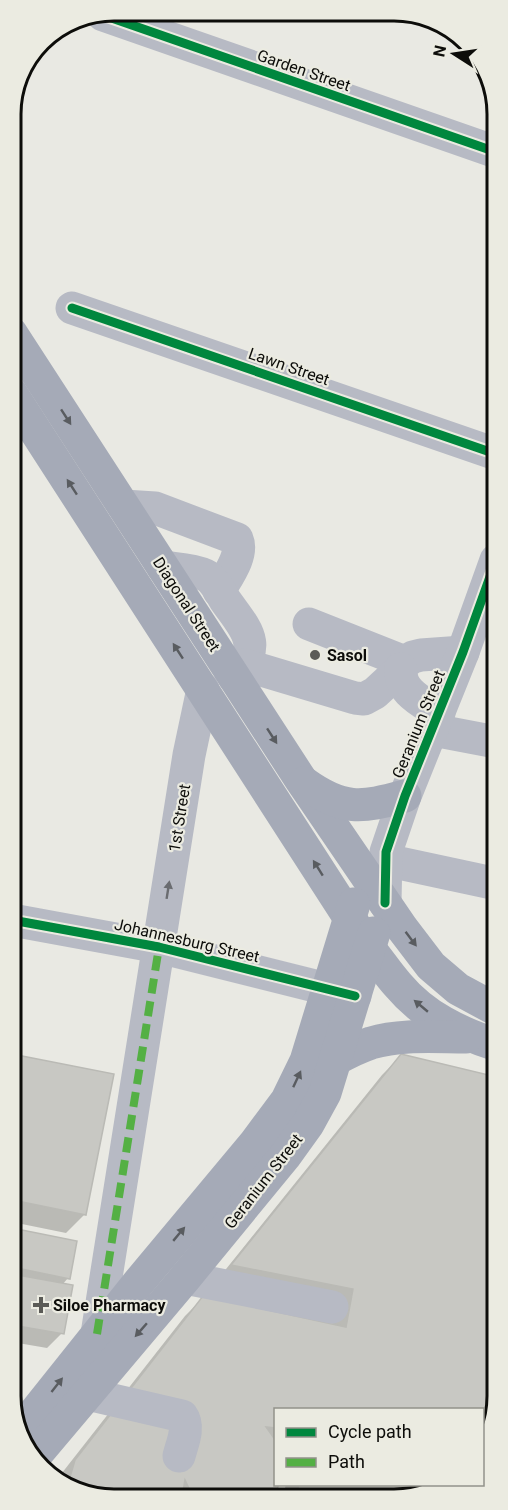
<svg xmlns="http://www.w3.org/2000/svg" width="508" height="1510" font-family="Roboto,sans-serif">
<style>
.shadow{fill:#0003}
.building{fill:#c8c8c3;stroke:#babab5;stroke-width:1.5}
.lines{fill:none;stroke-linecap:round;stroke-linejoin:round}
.minor{stroke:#b7bac4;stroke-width:33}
.major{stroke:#a5aab7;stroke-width:33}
.quiet{stroke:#54b044;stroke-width:8;stroke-dasharray:15 8;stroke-linecap:butt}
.cycleway-casing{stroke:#ebebe1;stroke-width:13}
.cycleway{stroke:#00873e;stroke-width:9}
.oneway{fill:#595c60}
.oneway2{fill:#6a6c70}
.poi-dot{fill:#5a5a56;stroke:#ebebe1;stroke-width:2}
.labels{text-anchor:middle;stroke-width:4.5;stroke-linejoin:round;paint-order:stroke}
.street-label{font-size:16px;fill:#0d0d0a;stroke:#ebebe1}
.poi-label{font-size:16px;font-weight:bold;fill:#0d0d0a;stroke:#ebebe1;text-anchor:start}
.rim{fill:none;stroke:#0d0d0a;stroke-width:3}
</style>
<rect width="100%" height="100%" fill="#e9e9e3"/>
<g class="shadow">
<polygon points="12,1055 85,1214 66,1233 12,1222"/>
<polygon points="401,1056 497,1077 497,1402 482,1438 482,1410 276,1410 276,1484 272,1497 94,1497 58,1478 185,1316 204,1297 332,1325 335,1308 214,1284 382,1075"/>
<polygon points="12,1229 68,1278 62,1285 62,1333 47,1348 12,1342"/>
<polygon points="286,1484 437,1484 414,1497 283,1497"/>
</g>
<g class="building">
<polygon points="12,1054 114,1074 86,1215 17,1201 12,1222"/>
<polygon points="401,1054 497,1077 497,1402 482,1438 482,1410 276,1410 276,1428 266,1427 276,1441 276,1484 279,1484 274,1497 193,1497 185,1480 182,1497 94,1497 68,1484 75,1460 203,1296 346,1327 353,1289 231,1265"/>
<polygon points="12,1228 77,1241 70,1279 12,1267"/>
<polygon points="12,1274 73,1285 64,1334 12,1325"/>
<polygon points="299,1484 437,1484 414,1497 296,1497"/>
</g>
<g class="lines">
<g class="minor">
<polyline points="103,15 496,152"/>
<polyline points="72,308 496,454"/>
<path d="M124 506 155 508 237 539C244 555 227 577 219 591"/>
<path d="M163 567C176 569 192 569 205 575 214 579 220 592 225 600 246 630 264 644 234 677"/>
<polyline points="309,624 405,662"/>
<polyline points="245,665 355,698 364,699 375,693 401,669 405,662 413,657 421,655 463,652"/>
<path d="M401 669C399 692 423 702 439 713"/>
<polyline points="433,730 496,742"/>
<polyline points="385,860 497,884"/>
<polyline points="385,903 386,852 405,796 463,652 496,560"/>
<polyline points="12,920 159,947 355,996"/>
<polyline points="185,1278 332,1307"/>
<polyline points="97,1334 189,755 203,689"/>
<path d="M87 1394 182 1416C190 1427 182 1444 179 1456"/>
</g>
<g class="major">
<polyline points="11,333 301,780 402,928 431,966 458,989 497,1010"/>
<path d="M11 393 369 948C379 960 388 974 398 985 424 1016 459 1033 497 1045"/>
<path d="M304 783C343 811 361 808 405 796"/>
<path d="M336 1059C347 1053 359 1047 371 1043 401 1034 435 1037 466 1037"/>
<polyline points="20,1431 139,1282 255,1143 287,1100 306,1061 354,904"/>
<polyline points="34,1457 185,1278 285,1156 308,1124 325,1093 374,933"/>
</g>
<polyline class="quiet" points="97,1334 159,947"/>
<g class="cycleway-casing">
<g id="cycleway">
<polyline points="103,15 496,152"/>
<polyline points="72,308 496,454"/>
<polyline points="385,903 386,852 405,796 463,652 496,560"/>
<polyline points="12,920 159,947 355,996"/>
</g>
</g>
<use href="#cycleway" class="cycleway"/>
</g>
<defs><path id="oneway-solid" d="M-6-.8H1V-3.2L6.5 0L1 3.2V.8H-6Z" transform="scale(1.5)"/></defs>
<g class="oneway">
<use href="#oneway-solid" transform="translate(66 417) rotate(57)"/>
<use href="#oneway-solid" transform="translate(72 487) rotate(-123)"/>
<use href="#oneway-solid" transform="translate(178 651) rotate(-123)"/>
<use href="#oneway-solid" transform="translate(272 736) rotate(57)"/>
<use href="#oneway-solid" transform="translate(318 868) rotate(-122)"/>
<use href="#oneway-solid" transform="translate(411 939) rotate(53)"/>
<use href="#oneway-solid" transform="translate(421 1006) rotate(-140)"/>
<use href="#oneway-solid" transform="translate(297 1079) rotate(-65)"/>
<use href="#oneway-solid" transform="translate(179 1234) rotate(-50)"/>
<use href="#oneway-solid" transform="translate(141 1330) rotate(131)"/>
<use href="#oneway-solid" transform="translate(57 1385) rotate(-52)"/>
</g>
<use class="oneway2" href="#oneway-solid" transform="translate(168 890) rotate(-81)"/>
<g class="poi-dot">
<circle cx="315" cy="655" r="6"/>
<path d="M38 1296h6v6h6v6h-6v6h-6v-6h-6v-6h6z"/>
</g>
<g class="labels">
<g class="street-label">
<text transform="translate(304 70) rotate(19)" y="6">Garden Street</text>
<text transform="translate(289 366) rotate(19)" y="6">Lawn Street</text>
<text transform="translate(187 604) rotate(57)" y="6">Diagonal Street</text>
<text transform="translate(418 724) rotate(-68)" y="6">Geranium Street</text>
<text transform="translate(179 818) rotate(-81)" y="6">1st Street</text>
<text transform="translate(187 940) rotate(13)" y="6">Johannesburg Street</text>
<text transform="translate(263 1181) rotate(-52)" y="6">Geranium Street</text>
</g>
<g class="poi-label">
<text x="327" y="661">Sasol</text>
<text x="53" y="1311">Siloe Pharmacy</text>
</g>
</g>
<path d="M0 0H508V1510H0ZM114 21H394A93 93 0 0 1 487 114V1396A93 93 0 0 1 394 1489H114A93 93 0 0 1 21 1396V114A93 93 0 0 1 114 21Z" fill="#ebebe1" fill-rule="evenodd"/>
<path class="rim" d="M114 21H394A93 93 0 0 1 487 114V1396A93 93 0 0 1 394 1489H114A93 93 0 0 1 21 1396V114A93 93 0 0 1 114 21Z"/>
<rect x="274" y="1408" width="210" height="78" fill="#ebebe1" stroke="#92928b" stroke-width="1.5"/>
<rect x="286" y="1428" width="30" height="9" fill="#00873e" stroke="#92928b" stroke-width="1.5"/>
<text x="328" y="1438" font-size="18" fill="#0d0d0a">Cycle path</text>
<rect x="286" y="1458" width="30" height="9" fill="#54b044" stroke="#92928b" stroke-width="1.5"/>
<text x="328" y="1468" font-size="18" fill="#0d0d0a">Path</text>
<g transform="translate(454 54) rotate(282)" stroke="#ebebe1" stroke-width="4.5" paint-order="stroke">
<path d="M0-4.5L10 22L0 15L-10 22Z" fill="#0d0d0a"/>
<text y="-9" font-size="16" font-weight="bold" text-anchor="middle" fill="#0d0d0a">N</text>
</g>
</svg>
